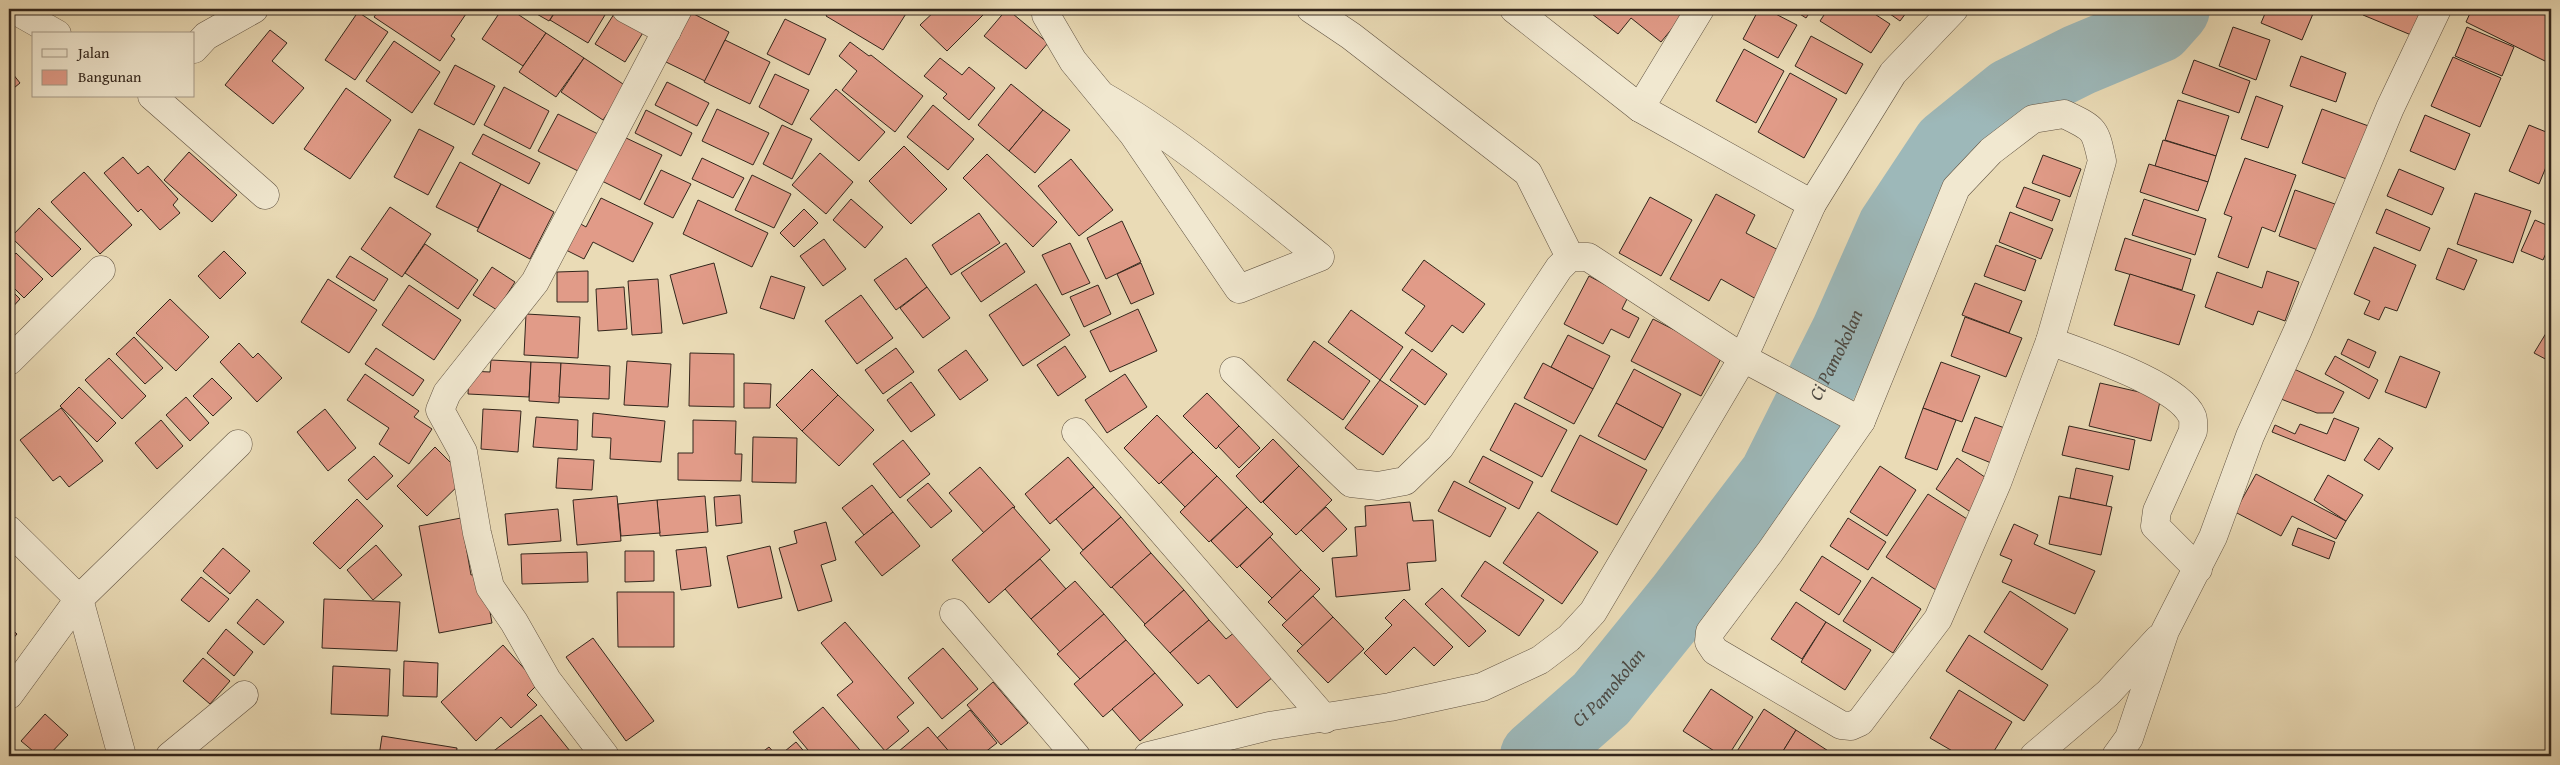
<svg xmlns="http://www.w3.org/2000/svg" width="2560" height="765" font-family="'Gentium Book Plus',serif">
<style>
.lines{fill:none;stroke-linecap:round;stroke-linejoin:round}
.river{stroke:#9db8b9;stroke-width:72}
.building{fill:#e19b88;stroke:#33261c}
.minor-casing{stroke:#615342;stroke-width:29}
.minor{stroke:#f1e8d0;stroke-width:28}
.labels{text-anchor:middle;stroke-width:4;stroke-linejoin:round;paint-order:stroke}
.water-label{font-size:19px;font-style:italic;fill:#4e4a43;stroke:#f1e8d0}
</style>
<rect width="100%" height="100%" fill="#eadbb6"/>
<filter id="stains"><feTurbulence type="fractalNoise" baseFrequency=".004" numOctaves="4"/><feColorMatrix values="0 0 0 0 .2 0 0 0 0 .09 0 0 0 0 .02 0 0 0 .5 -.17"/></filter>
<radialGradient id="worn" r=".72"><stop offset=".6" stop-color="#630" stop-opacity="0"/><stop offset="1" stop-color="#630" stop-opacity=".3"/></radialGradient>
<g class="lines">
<path class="river" id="s1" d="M1536 756 1601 699 1681 600 1775 476 1847 332 1893 228 1948 145 2011 94 2079 60 2158 27 2174 9"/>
</g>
<g class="building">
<polygon points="380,9 414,11 464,9 468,11 451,36 455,39 440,61 374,17"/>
<polygon points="502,9 510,9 546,33 523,66 482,39"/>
<polygon points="528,9 557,9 549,21"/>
<polygon points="557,9 606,9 608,10 588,43 550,20"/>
<polygon points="830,9 909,9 883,50 826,16"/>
<polygon points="937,9 979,9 984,14 947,51 920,25"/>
<polygon points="1007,9 1048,43 1026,69 984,36"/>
<polygon points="1596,9 1688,9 1661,42 1631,18 1618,34 1592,14"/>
<polygon points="1759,9 1766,9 1797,25 1778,58 1743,39"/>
<polygon points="1792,9 1812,9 1806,18"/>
<polygon points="1828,9 1867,9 1890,24 1871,53 1820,21"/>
<polygon points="1883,9 1909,9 1900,21"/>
<polygon points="2267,9 2315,9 2302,40 2261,23"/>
<polygon points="2365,9 2427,9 2416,37 2363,15"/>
<polygon points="2472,9 2538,9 2551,15 2551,64 2466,22"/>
<polygon points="358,12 388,32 355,80 325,60"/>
<polygon points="690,12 729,32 705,81 666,62"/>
<polygon points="614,14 644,31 625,62 595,44"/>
<polygon points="785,19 826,39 809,75 767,54"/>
<polygon points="2233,27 2270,40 2256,80 2219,66"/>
<polygon points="2467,27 2514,47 2502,76 2455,56"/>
<polygon points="270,30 287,43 272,61 304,88 273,124 225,85"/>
<polygon points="546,33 584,58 556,97 519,72"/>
<polygon points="1811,36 1863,64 1846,94 1795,66"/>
<polygon points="725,40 770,62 750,104 704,82"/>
<polygon points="394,41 440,72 412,113 366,81"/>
<polygon points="850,42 869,56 871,55 923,96 895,132 842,90 857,71 839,56"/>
<polygon points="1744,49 1784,71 1756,123 1716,101"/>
<polygon points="2301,56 2346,73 2336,102 2290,86"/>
<polygon points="2453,57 2501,78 2480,127 2431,106"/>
<polygon points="584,58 626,86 603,120 561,92"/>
<polygon points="940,58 962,75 969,67 995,88 969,120 943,98 947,94 924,76"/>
<polygon points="2194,60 2250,81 2239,113 2182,93"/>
<polygon points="455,65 495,86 474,125 434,104"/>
<polygon points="9,69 20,83 9,92"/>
<polygon points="1790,73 1837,99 1804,158 1758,132"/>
<polygon points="775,74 809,90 792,125 759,107"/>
<polygon points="667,82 709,103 697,126 655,105"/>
<polygon points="1011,84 1043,110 1009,151 978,125"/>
<polygon points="504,87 549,111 530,149 484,125"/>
<polygon points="346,88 391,120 350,179 304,149"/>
<polygon points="836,89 885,132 859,161 810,119"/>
<polygon points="2256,96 2283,106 2268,148 2241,139"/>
<polygon points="2178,100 2229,116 2216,156 2165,140"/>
<polygon points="933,105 974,139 948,170 907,137"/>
<polygon points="717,109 769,133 753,165 702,141"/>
<polygon points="2322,109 2374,128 2355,182 2302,163"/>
<polygon points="646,110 692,133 681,156 635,133"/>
<polygon points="1043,110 1070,130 1035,173 1009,151"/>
<polygon points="558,114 606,138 586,175 538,151"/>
<polygon points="2425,115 2470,134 2455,170 2410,151"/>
<polygon points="782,125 812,139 792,179 763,164"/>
<polygon points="2529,125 2551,134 2551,155 2539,184 2509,171"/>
<polygon points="419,129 454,147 428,195 394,177"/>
<polygon points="483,134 540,163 529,184 472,154"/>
<polygon points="624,137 662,155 640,200 602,181"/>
<polygon points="2163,140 2216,156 2208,182 2155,166"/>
<polygon points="904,146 947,189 911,224 869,181"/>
<polygon points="189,152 237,195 212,222 164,180"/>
<polygon points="820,153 853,182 826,214 792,185"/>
<polygon points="987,154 1057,222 1033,247 963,178"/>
<polygon points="2043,155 2081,169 2070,197 2032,183"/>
<polygon points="123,157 138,174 148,166 178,199 173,205 180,213 160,230 141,209 138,212 104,173"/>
<polygon points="702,158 744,178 733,198 692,179"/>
<polygon points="2245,158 2296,175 2275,232 2262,227 2248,268 2218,257 2232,217 2224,214"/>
<polygon points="1071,159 1113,210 1079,236 1038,186"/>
<polygon points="460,162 501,184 478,228 436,207"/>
<polygon points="2149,164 2208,182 2198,211 2140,192"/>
<polygon points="2399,169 2444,188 2432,215 2387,196"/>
<polygon points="661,170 691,184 673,218 644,204"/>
<polygon points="84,172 132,225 100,254 51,202"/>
<polygon points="752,175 791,194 774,228 735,210"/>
<polygon points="501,184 554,212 530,259 477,231"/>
<polygon points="2024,187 2060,200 2052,221 2016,207"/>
<polygon points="2295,190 2335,204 2318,250 2279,236"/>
<polygon points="2475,193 2531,211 2513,263 2457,244"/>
<polygon points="1716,194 1755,215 1746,233 1782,252 1756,299 1721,279 1709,301 1670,279"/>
<polygon points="1650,197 1692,220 1661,276 1619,253"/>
<polygon points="601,198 653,223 633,262 593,242 584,259 566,250 579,223 586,227"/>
<polygon points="851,199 883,227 865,248 833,220"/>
<polygon points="2144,199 2206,219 2195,255 2132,235"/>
<polygon points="698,200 768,233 752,267 683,234"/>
<polygon points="390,207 431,234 402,277 361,249"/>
<polygon points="39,208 81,249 52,277 11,237"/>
<polygon points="804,209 818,223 794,247 780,233"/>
<polygon points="2386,209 2430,228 2420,251 2376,233"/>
<polygon points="2010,212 2053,229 2041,259 1999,242"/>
<polygon points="979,213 1000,243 951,275 932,245"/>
<polygon points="2535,220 2551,227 2551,242 2543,260 2521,251"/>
<polygon points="1122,221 1141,262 1106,279 1087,238"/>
<polygon points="2125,238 2191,259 2182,290 2115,270"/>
<polygon points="824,239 846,269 823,286 800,256"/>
<polygon points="1006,243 1025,272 981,302 961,273"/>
<polygon points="1070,243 1090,283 1062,295 1042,255"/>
<polygon points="425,244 478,280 458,309 405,273"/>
<polygon points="1996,245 2036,260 2025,291 1984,276"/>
<polygon points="2374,247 2416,265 2397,311 2385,307 2379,320 2364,314 2370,301 2354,294"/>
<polygon points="2448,248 2477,260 2464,290 2436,279"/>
<polygon points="224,251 246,273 220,299 198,276"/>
<polygon points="16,253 43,279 24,298 9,283 9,261"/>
<polygon points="350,256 388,279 374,301 336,277"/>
<polygon points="906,258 927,287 896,310 874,280"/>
<polygon points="1424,260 1485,304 1463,333 1452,325 1432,352 1405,333 1425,306 1402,290"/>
<polygon points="714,263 727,313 683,324 670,275"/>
<polygon points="1141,263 1154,294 1131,304 1117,274"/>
<polygon points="492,267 515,282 497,310 473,295"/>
<polygon points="588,271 588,302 557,302 557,272"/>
<polygon points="2267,271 2299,282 2285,321 2258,311 2253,325 2205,307 2217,272 2262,288"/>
<polygon points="2130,274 2195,295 2179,345 2114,325"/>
<polygon points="771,276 805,287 794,319 760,308"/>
<polygon points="1589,276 1628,297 1622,309 1639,318 1629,338 1611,329 1603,344 1564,324"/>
<polygon points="328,279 377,310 349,353 301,322"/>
<polygon points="658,279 662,333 632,335 628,281"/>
<polygon points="1975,283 2022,301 2009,333 1962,315"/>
<polygon points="1036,284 1070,335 1023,366 989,315"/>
<polygon points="409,285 461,320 434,360 382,325"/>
<polygon points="1098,285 1111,314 1084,327 1070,297"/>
<polygon points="624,287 627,329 598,331 596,289"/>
<polygon points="927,287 950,318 923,338 900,308"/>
<polygon points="9,288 20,299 9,311"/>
<polygon points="861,295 893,338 857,364 825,321"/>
<polygon points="170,299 209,337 176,371 136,333"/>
<polygon points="1138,309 1157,351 1110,372 1090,331"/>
<polygon points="1351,310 1403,347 1380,380 1328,342"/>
<polygon points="526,314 580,317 578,358 524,355"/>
<polygon points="1965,317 2022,338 2006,377 1951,356"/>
<polygon points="1653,319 1723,355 1701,396 1631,361"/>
<polygon points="2551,325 2551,362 2534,353"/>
<polygon points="1568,335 1610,356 1593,389 1551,367"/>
<polygon points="134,337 163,368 145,384 116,354"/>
<polygon points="2348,339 2376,352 2369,368 2341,354"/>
<polygon points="1314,341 1370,381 1343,420 1287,380"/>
<polygon points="239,343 253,358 258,353 282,378 257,402 220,362"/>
<polygon points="1065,346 1086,377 1058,396 1037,365"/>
<polygon points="376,348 424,380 413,396 365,364"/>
<polygon points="896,348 914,372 883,394 865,370"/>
<polygon points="1412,349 1447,374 1425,405 1390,380"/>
<polygon points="966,350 988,380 960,400 938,370"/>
<polygon points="690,353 734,354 734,407 689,406"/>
<polygon points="2335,356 2378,380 2369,399 2325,374"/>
<polygon points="2400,356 2440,372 2426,408 2385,392"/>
<polygon points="109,358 146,396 122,419 85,380"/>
<polygon points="491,360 531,362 529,397 468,394 469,371 490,372"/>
<polygon points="627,361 671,364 668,407 624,405"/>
<polygon points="531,362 561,363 559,403 529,401"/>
<polygon points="1941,362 1980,376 1962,422 1923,408"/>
<polygon points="561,363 610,366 609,399 559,397"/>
<polygon points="1543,363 1593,389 1574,424 1524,398"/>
<polygon points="812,369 838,395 802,431 776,405"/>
<polygon points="1634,369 1681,394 1663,428 1616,403"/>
<polygon points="2294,369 2344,392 2333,413 2317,413 2281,399"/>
<polygon points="365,374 419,411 414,417 432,429 409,464 379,444 389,428 347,400"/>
<polygon points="1125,374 1147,407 1107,433 1085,400"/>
<polygon points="212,378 232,398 213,416 193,396"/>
<polygon points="1380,380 1418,406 1383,455 1345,428"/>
<polygon points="911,382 935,415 911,432 887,400"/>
<polygon points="744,383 771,384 770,408 744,408"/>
<polygon points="2100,383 2161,397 2151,441 2089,426"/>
<polygon points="79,387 116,423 97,442 60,406"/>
<polygon points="1207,393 1239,426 1216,449 1183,416"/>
<polygon points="838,395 874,430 839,466 802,431"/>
<polygon points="186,397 209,423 190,441 166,415"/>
<polygon points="1515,403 1567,430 1542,477 1490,450"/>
<polygon points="1616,403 1663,428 1645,460 1598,436"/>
<polygon points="61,408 103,461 69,487 60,476 53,481 20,440"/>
<polygon points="1923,408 1956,420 1937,470 1905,458"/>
<polygon points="325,409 356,448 328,471 297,432"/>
<polygon points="483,409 521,411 518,452 481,449"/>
<polygon points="593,413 665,421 661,462 610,459 611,438 592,437"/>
<polygon points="1157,415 1193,452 1159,484 1124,448"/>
<polygon points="536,417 578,420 577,450 533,447"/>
<polygon points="1975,417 2010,430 1996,465 1962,451"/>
<polygon points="2334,418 2359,428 2345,461 2272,432 2275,425 2295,434 2300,424 2327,434"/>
<polygon points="161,420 183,446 157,469 135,443"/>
<polygon points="693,420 736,421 735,454 742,454 741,481 678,480 678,453 693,453"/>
<polygon points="1239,426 1260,448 1239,468 1218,446"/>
<polygon points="2069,426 2135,440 2129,470 2062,455"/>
<polygon points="1580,435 1647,470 1617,525 1551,491"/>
<polygon points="753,437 797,438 796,483 752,482"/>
<polygon points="2379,438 2393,448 2379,470 2364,460"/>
<polygon points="1273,439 1299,466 1261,503 1236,476"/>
<polygon points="903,440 930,474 900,498 873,464"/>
<polygon points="435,447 466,478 427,516 397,486"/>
<polygon points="1193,452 1217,476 1185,507 1161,482"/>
<polygon points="374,456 393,476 367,500 348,480"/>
<polygon points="1483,456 1533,482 1519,509 1469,482"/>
<polygon points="1068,457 1094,487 1050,524 1025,494"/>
<polygon points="558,458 594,460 592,490 556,488"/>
<polygon points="1957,458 1995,484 1975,515 1936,489"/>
<polygon points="1299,466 1332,500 1296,535 1263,502"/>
<polygon points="1880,466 1916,490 1887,536 1850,512"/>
<polygon points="980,467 1015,507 984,533 949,493"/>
<polygon points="2076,468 2113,476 2106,506 2070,498"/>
<polygon points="2256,474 2346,521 2336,539 2292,516 2281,536 2235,512"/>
<polygon points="2328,475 2363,495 2346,521 2314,500"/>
<polygon points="1217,476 1247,507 1209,542 1180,512"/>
<polygon points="1454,481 1506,508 1490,537 1438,511"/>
<polygon points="928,483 952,511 931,528 907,500"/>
<polygon points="872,485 893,512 864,535 842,508"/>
<polygon points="1094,487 1121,517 1083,550 1056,519"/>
<polygon points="1928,494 1978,526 1936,590 1886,557"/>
<polygon points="740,495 742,523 716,526 714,497"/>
<polygon points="617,496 621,541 577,545 573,500"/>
<polygon points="705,496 708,532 660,536 657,500"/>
<polygon points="2059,496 2112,507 2101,555 2049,544"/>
<polygon points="357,499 383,526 340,569 313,543"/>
<polygon points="657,500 660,533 621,536 618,504"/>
<polygon points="1410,502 1413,521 1433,520 1436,561 1407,563 1410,590 1336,597 1332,558 1357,556 1355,527 1366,526 1365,506"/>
<polygon points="1013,507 1050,550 989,603 952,560"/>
<polygon points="1247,507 1273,534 1237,568 1211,541"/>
<polygon points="1326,507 1347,529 1323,552 1301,530"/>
<polygon points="558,509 561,541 508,545 505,514"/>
<polygon points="893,512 920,546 882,576 855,542"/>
<polygon points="1538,512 1598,552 1562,604 1503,563"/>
<polygon points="1121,517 1151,553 1111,588 1080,553"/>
<polygon points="461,518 471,575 483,573 492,623 439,633 419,526"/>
<polygon points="1848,518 1886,542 1868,570 1830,546"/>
<polygon points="826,522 836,560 821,565 832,601 798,611 779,548 797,543 794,531"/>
<polygon points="2014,524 2038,535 2034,544 2095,571 2075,614 2002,582 2012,560 2000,555"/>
<polygon points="2298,528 2335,542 2329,559 2292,545"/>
<polygon points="1270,537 1301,570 1272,598 1240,566"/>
<polygon points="376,545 402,575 373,600 347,570"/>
<polygon points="770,546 782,598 738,608 727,556"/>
<polygon points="706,547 711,586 681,590 676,550"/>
<polygon points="223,548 250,571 230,594 203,571"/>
<polygon points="625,551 654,551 654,581 625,582"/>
<polygon points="587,552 588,582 522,584 521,554"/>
<polygon points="1151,553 1184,590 1145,624 1112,587"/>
<polygon points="1822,556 1861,581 1839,615 1800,590"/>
<polygon points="1040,559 1066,589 1031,619 1005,589"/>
<polygon points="1485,561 1544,600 1519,636 1461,596"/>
<polygon points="1301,570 1320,589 1287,621 1268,602"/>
<polygon points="201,577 229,599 209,622 181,600"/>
<polygon points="1872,577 1921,609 1893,653 1843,621"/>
<polygon points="1075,581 1104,614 1060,652 1031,619"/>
<polygon points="1442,588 1486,631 1469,647 1425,604"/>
<polygon points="1184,590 1209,620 1170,653 1144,625"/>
<polygon points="2010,591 2068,629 2042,670 1984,632"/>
<polygon points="617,592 674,592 674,647 618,647"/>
<polygon points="1313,596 1333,617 1303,646 1282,625"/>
<polygon points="257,599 284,622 264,645 237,623"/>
<polygon points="324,599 400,602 397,651 322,648"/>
<polygon points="1404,599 1453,647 1434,666 1414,647 1386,675 1364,653 1392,625 1385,618"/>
<polygon points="1796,602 1826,622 1802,659 1771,639"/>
<polygon points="1104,614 1126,640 1080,679 1057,654"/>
<polygon points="1333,617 1364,649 1328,683 1297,651"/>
<polygon points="1209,620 1226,639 1235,632 1274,676 1237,708 1209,675 1198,684 1170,653"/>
<polygon points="845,622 914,703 897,717 909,731 885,751 837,695 853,682 821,643"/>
<polygon points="1826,622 1871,650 1845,690 1801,662"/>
<polygon points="9,627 17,634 9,643"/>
<polygon points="226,629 253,652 234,676 207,653"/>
<polygon points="1969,635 2048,685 2024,721 1946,671"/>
<polygon points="593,638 654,721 626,741 566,657"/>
<polygon points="1126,640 1155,673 1103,717 1074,684"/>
<polygon points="503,645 538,684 527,695 537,705 511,728 501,717 476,741 441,702"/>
<polygon points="943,648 978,689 942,719 908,678"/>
<polygon points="203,658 230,681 210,704 183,681"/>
<polygon points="404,661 438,663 437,697 403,696"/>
<polygon points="333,666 390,669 388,716 331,714"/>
<polygon points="1155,673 1183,705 1140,741 1112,709"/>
<polygon points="993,682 1028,723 1001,745 967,705"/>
<polygon points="1711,689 1753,717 1728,756 1722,756 1683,731"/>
<polygon points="1959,690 2012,722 1991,756 1961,756 1930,738"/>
<polygon points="823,707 865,756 813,756 793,732"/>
<polygon points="1764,709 1796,730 1780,756 1734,756"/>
<polygon points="970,710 997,743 980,756 953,756 937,738"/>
<polygon points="45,714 68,735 48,756 39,756 21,741"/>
<polygon points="541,715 570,751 563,756 487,756"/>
<polygon points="928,727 953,756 893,756"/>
<polygon points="1796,730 1836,756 1780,756"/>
<polygon points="382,736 457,748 456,756 379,756"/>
<polygon points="796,742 808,756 779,756"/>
<polygon points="769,747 777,756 757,756"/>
</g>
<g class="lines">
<g class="minor-casing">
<g id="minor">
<polyline points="13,9 57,34"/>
<polyline points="626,9 667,31"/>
<path d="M1047 9 1046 15 1073 61 1133 134 1239 289 1320 257C1249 200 1180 140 1101 95"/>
<polyline points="1311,9 1351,36 1528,173 1570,257"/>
<polyline points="1514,9 1640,108 1812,204"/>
<polyline points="194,49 206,36 254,9"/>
<polyline points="152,96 265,195"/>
<polyline points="1640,108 1700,9"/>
<path d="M2064 114C2095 129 2095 128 2102 161L2050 341 1997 483 1938 619 1860 722 1851 726 1841 725 1715 651 1709 642 1710 632 1770 552 1861 421 1956 188 1991 151 2033 119Z"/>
<path d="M2050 341C2083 354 2178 384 2192 416 2194 420 2193 426 2193 431L2157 511 2155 526 2198 569"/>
<polyline points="9,361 101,270"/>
<polyline points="1234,371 1351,483 1378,486 1405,481 1440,447 1559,268 1570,257 1588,257 1743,358 1861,421"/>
<polyline points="1076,432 1325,719"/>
<polyline points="9,530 79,599 122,756"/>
<polyline points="954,613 1076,756"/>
<polyline points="9,695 79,599 238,444"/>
<polyline points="170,756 244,695"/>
<polyline points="605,756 547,680 514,622 490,587 477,533 463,452 440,410 447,393 535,282 678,9"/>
<polyline points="1148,756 1269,726 1390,707 1482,687 1540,660 1569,638 1593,612 1743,358 1812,204 1893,73 1954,9"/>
<polyline points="2034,756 2108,693 2158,639"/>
<polyline points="2116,756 2129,738 2165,631 2213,537 2250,436 2298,330 2390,108 2437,9"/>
</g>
</g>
<use href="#minor" class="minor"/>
</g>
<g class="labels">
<g class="water-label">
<text dy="7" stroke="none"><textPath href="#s1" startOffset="505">Ci Pamokolan</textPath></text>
<text dy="7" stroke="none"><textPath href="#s1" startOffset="100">Ci Pamokolan</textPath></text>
</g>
</g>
<rect width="2560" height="765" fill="none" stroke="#eadbb6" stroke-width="30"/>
<rect x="10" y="10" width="2540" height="745" fill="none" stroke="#33261c" stroke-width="2.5"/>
<rect x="15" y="15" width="2530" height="735" fill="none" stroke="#33261c"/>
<rect x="32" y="32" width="162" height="65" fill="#f1e8d0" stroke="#a59a88"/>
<rect x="42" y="49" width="25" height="8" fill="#f1e8d0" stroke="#a59a88"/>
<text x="78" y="58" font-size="15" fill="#33261c">Jalan</text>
<rect x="42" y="70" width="25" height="15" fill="#e19b88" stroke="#a59a88"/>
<text x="78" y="82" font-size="15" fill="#33261c">Bangunan</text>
<rect width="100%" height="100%" filter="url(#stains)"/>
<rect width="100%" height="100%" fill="url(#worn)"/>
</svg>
